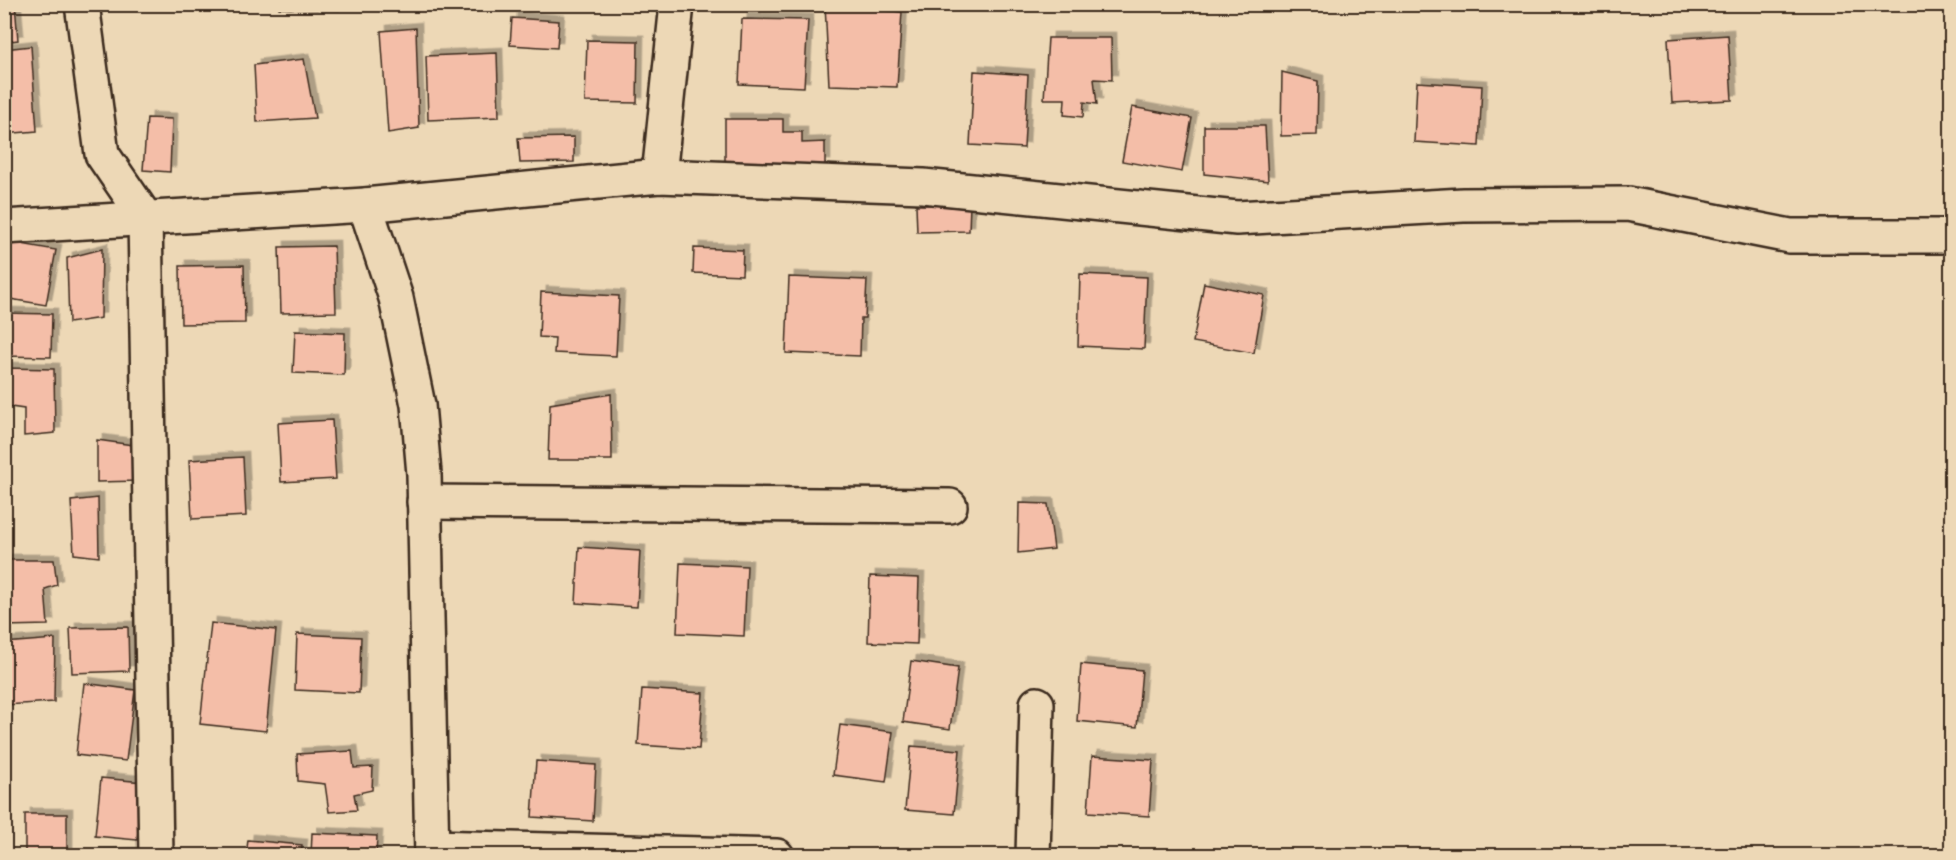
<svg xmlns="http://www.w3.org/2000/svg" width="1956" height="860" font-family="Mali,sans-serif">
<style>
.building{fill:#f4bea8;stroke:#3b2a1e;stroke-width:1.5;filter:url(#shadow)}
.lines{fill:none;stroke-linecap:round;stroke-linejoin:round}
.street-casing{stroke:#3b2a1e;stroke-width:38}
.street{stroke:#edd8b6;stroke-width:33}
</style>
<defs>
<filter id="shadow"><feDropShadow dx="5.5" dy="-5.5" stdDeviation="0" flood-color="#0004"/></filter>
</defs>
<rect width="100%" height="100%" fill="#edd8b6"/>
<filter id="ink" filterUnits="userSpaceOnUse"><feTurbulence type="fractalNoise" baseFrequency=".0167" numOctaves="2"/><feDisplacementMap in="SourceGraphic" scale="12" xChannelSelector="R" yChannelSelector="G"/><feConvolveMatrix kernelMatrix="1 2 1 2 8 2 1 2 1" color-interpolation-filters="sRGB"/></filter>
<g filter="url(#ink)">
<g class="building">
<polygon points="4,4 15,4 18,40 4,42"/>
<polygon points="279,4 339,4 339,10 279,8"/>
<polygon points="825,4 902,12 897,87 829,85"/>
<polygon points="512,18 559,21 557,48 510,45"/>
<polygon points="742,19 808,20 804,87 739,84"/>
<polygon points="416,28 419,128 388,133 381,31"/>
<polygon points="1728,35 1732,100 1672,103 1668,39"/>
<polygon points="1048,38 1111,38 1112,80 1094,79 1097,104 1084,102 1083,117 1064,115 1065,99 1044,99"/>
<polygon points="587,40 638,41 637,103 585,102"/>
<polygon points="31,46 37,131 4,134 4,49"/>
<polygon points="497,53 499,117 428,120 426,56"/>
<polygon points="304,59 315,118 257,122 254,65"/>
<polygon points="974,71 1028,75 1024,148 970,145"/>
<polygon points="1282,72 1318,81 1317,135 1281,136"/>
<polygon points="1417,82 1482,86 1479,146 1414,142"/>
<polygon points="1132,107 1192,118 1182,172 1122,161"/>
<polygon points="147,118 172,119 170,172 143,170"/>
<polygon points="725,119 783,119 783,132 802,132 802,143 825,142 825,165 725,164"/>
<polygon points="1204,126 1265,126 1268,181 1204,174"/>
<polygon points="574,137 574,162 520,163 518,138"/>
<polygon points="916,205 970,205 969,231 917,232"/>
<polygon points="4,241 56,250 46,305 4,298"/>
<polygon points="334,246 336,312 281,313 279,247"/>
<polygon points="694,248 743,250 742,275 693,273"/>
<polygon points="102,249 101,318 69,323 67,258"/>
<polygon points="244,265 245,323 181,324 180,266"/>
<polygon points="1080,274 1147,277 1144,349 1078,346"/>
<polygon points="789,277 867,280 865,318 861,318 860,356 786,353"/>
<polygon points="1204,283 1264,295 1254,353 1193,342"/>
<polygon points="541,292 619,296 616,356 554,353 555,338 539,337"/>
<polygon points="4,313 52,314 51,357 4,356"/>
<polygon points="295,331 345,333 344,375 293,373"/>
<polygon points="4,368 54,369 55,433 24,436 24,409 4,406"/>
<polygon points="611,394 612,460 548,460 550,404"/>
<polygon points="332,420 336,479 281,482 278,423"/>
<polygon points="97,440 140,446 139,481 97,482"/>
<polygon points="243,457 246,516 192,519 189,460"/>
<polygon points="98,498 99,557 74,554 71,501"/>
<polygon points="1019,503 1048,504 1054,549 1018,553"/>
<polygon points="579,547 640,551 637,607 576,603"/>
<polygon points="4,560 54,560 57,585 45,589 48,625 4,626"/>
<polygon points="680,563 747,566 744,636 677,633"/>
<polygon points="870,576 919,578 917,644 868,642"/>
<polygon points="211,623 276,630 266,731 200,724"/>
<polygon points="128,627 129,671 72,673 70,628"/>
<polygon points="297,634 361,637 359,693 295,690"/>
<polygon points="55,639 54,702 4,705 4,643"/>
<polygon points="911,661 958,668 950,729 903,722"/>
<polygon points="1081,664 1142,670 1137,727 1077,721"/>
<polygon points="84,683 135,690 126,761 76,755"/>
<polygon points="642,689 703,693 699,749 638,745"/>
<polygon points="840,725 893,732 886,782 833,775"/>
<polygon points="911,746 960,750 954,814 905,810"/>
<polygon points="352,751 354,768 373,767 372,790 354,794 357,810 329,812 325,784 298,781 297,754"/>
<polygon points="1092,756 1153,760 1149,816 1088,812"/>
<polygon points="536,761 596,765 593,821 532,817"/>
<polygon points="101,778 143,782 137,840 95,836"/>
<rect x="25" y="814" width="42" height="42"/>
<polygon points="312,833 377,836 376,856 311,856"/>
<polygon points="248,840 302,845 301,856 246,856"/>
<polygon points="143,853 143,856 93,856 93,854"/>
</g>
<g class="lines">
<g class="street-casing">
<g id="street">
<polyline points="82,4 102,154 145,217 156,856"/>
<polyline points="659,176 677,4"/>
<polyline points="365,205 396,298 418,405 424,474 432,856"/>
<polyline points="4,227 365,205 659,176 923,186 1237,218 1463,205 1628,204 1790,236 1952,236"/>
<polyline points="424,502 950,506"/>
<polyline points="432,847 777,856"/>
<polyline points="1033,856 1037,704"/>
</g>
</g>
<use href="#street" class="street"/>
</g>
</g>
<rect width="1956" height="860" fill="none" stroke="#edd8b6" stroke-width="24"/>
<rect x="12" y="12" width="1932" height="836" fill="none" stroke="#3b2a1e" stroke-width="2" filter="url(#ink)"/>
</svg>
